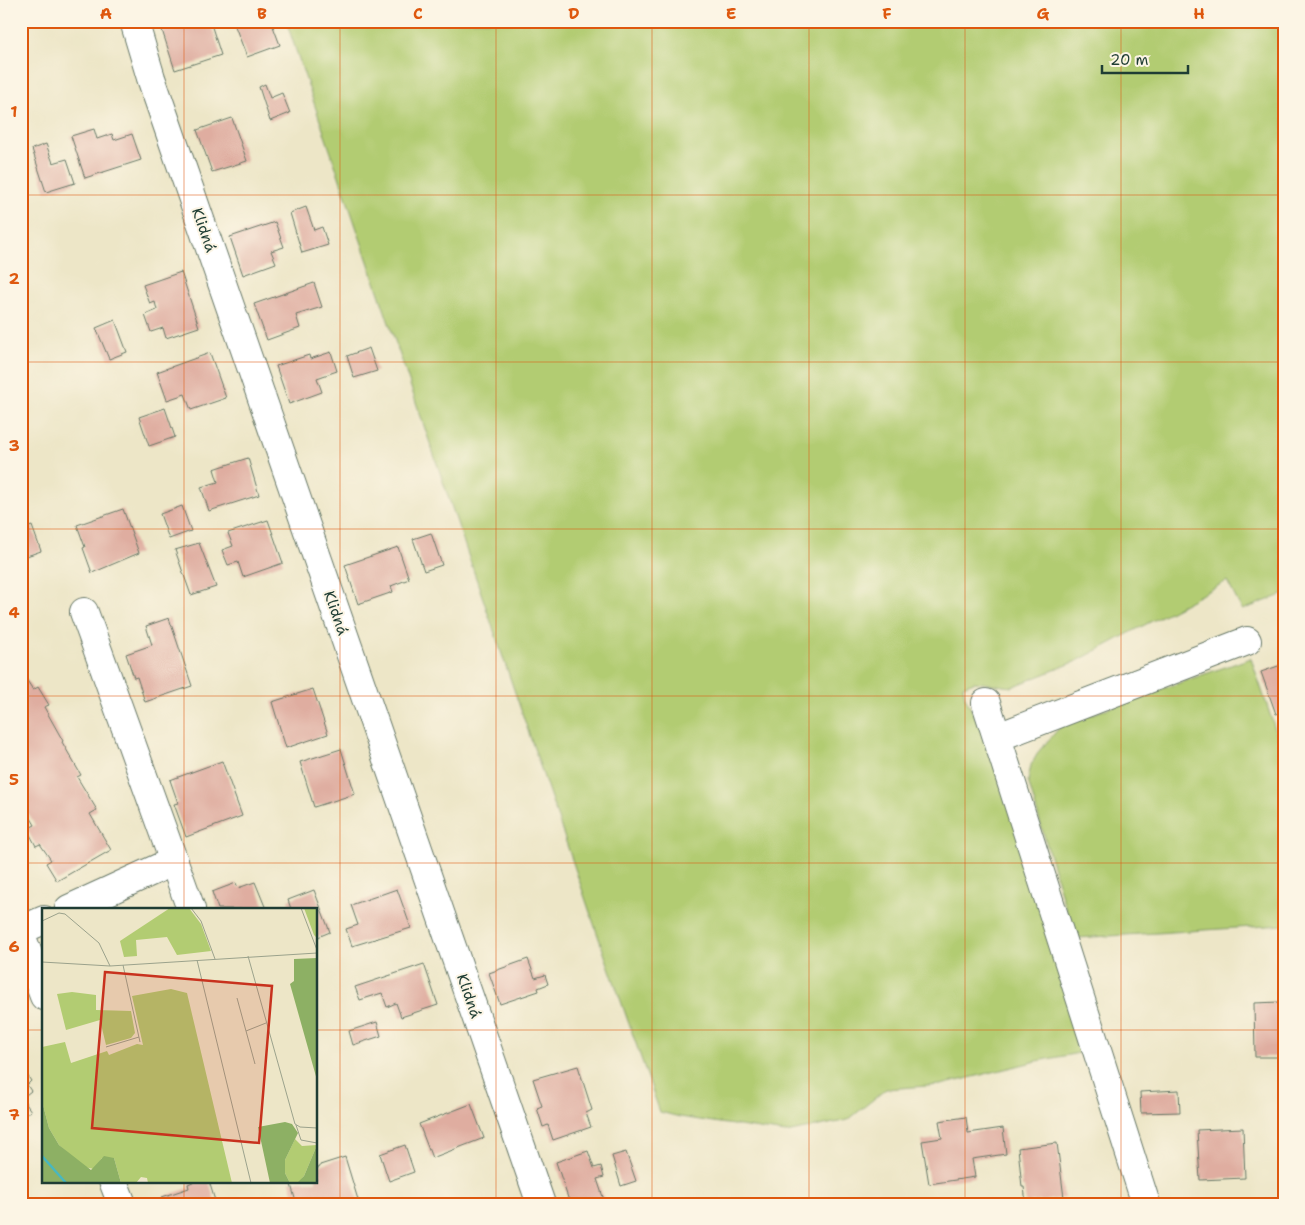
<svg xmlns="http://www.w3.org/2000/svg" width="1305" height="1225" font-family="'Shantell Sans',sans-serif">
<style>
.green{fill:#b2cc72;stroke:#688453}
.building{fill:#dfada0}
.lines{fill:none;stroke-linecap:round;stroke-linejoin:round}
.minor-casing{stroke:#677867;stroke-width:30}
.minor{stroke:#fff;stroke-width:28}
.grid{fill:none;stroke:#de580e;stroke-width:1;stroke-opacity:0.55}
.labels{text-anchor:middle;stroke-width:4;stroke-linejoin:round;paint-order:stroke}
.street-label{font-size:15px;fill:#1f3d34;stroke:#fcf5e5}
.inset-river{fill:none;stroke:#48b7bf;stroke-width:2.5}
.inset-road{fill:none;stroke:#9ba28c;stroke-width:1}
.view{fill:#c8321e;fill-opacity:0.15;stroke:#c8321e;stroke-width:2.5}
.inset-edge{fill:none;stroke:#1f3d34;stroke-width:2.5}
.neatline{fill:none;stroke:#de580e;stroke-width:2}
.grid-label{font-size:16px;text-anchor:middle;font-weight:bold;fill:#de580e}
</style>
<rect width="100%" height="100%" fill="#fcf5e5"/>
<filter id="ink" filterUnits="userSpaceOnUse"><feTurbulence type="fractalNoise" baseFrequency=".02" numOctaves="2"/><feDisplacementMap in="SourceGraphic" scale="10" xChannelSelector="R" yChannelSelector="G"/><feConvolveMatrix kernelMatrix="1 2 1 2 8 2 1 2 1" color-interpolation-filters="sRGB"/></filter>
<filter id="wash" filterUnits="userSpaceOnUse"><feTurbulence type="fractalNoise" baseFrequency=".0096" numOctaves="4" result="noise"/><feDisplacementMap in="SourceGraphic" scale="20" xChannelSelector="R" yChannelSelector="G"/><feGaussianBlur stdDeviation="1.12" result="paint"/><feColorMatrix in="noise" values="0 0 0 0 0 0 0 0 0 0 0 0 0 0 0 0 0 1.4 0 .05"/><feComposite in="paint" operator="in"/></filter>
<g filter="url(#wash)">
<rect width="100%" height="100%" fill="#ede6c7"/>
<g class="green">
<polygon points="286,21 1284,21 1284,594 1242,610 1227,581 1077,661 1012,687 974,682 963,686 965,697 989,743 1081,1025 1079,1053 1037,1061 941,1085 886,1089 848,1120 786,1133 680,1117 660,1112 596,930"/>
<polygon points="1251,658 1284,756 1284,925 1077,938 1073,934 1028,781 1031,765 1039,751 1061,726 1133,699"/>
</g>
<g id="blocks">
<g class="building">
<polygon points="189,21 210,21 221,55 175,70 162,30"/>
<polygon points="233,21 271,21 280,45 247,57"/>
<polygon points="265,84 270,98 282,93 290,113 270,121 259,87"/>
<polygon points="232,118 247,161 212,172 197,130"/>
<polygon points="94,129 97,139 112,134 114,140 132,134 141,160 85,178 71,136"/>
<polygon points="46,144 53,163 67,159 75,183 46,192 32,149"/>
<polygon points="306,207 314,230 322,227 328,245 302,253 290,213"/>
<polygon points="275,222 284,247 271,251 276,263 243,275 230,237"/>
<polygon points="181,272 199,327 166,338 163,328 151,332 145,315 157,310 155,302 150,304 143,285"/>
<polygon points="314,283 322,307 296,315 300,328 267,340 254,304"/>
<polygon points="115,320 127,352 109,359 96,328"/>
<polygon points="369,348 377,371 354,378 347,356"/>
<polygon points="331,352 337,371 317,378 322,392 289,404 276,366 309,355 310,359"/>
<polygon points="210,353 226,398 191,410 185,394 167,400 157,372"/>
<polygon points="165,408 175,437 149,446 139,417"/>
<polygon points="248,458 259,495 209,511 201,487 218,482 214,469"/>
<polygon points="182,506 191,531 169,539 160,514"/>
<polygon points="123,509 139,553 92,573 83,548 85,547 77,525"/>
<polygon points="268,520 283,563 243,577 238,562 228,565 222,550 233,546 228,533"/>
<polygon points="32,526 41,551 21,558 21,530"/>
<polygon points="431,533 442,565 424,571 413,539"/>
<polygon points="199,543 216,587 191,595 175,550"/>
<polygon points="398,547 409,579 391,586 393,592 358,604 345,565"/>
<polygon points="169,618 192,686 145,702 137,677 134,678 126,654 152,645 146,626"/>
<polygon points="1284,664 1284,712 1276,714 1261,672"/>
<polygon points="23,674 33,690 38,687 49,705 44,707 63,741 62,742 81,775 77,777 97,810 90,814 111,850 57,881 46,863 51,860 40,844 36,846 27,829 35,825 21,801 21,675"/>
<polygon points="313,689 328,734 286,748 272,702"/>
<polygon points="341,749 355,794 314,807 300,762"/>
<polygon points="222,761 242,816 186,837 174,804 178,803 170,780"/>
<polygon points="255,882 266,909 218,909 212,892 236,883 238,888"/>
<polygon points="397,889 411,928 352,946 346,929 358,925 351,905"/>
<polygon points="314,890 330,932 318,937 316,936 316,909 291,909 288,900"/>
<polygon points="528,959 535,978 545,975 548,984 538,988 539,991 500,1004 489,973"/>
<polygon points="424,964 438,1005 401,1017 396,1003 387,1007 382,993 360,1000 355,987"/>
<polygon points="1280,996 1284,996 1284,1063 1282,1063 1281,1057 1255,1057 1254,1003 1280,1002"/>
<polygon points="377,1022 381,1036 353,1045 349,1031"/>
<polygon points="21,1066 31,1081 27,1085 31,1091 22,1098 31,1111 21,1117"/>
<polygon points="578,1066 592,1110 586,1113 591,1127 553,1140 548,1125 543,1127 537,1108 542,1106 533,1079"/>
<polygon points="1179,1090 1180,1112 1141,1113 1140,1092"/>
<polygon points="471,1104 484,1138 432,1158 419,1124"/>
<polygon points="966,1117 968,1133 1003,1128 1006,1154 972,1159 975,1177 929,1184 922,1141 942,1138 939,1121"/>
<polygon points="1243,1128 1245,1178 1200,1180 1197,1130"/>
<polygon points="1057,1143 1064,1198 1026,1203 1024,1187 1022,1187 1018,1148"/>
<polygon points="405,1145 414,1172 389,1181 380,1154"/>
<polygon points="588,1151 594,1168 601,1166 604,1177 597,1179 604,1200 592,1204 570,1204 556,1162"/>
<polygon points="626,1152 636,1181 621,1186 612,1156"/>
<polygon points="345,1157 359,1203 298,1204 296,1202 290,1181 316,1181 316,1169 320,1167 320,1165"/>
<polygon points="195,1181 209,1181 216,1204 163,1204 162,1197 189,1188 188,1184"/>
</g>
</g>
</g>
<g filter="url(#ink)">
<use href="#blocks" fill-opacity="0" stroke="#677867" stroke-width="1"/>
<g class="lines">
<g class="minor-casing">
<g id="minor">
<polyline points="134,21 151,78 541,1204"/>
<polyline points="84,612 191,909"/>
<polyline points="986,703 1146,1204"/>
<polyline points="998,737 1247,641"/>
<polyline points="69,909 174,861"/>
<polyline points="21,930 44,920"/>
<polyline points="21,935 44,996"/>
<polyline points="113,1181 122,1204"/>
</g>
</g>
<use href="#minor" class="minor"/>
</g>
</g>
<path class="grid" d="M184 21V909M340 21V1204M496 21V1204M652 21V1204M809 21V1204M965 21V1204M1121 21V1204M21 195H1284M21 362H1284M21 529H1284M21 696H1284M21 863H1284M21 1030H44M316 1030H1284M184 1181V1204"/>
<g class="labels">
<g class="street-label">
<text transform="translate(204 230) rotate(71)" y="5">Klidná</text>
<text transform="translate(336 613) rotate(71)" y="5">Klidná</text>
<text transform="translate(469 996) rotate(71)" y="5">Klidná</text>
</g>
</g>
<g transform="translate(42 908)">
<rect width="275" height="275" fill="#ede6c7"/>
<path d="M128 0H147L159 16 169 43 135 47 125 29 94 32 95 48 82 49 78 33ZM262 0H275V30L272 27ZM129 81 145 85 190 275H106L105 270 99 269 94 275H79L72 250H60L52 261 42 259 17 237 7 220 0 193V139L23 134 29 155 65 143 67 147 95 136 101 137 90 88ZM30 84 54 87V102L89 103 93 125 89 130 64 137 58 112 24 122 15 86ZM253 231 260 238 275 237 262 268 257 274 248 275 243 265V252Z" fill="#b2cc72"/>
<path d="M275 50V172L248 76 252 73V51ZM0 193 7 220 17 237 49 262 62 248 72 250 79 275H0ZM243 214 250 216 256 225 243 252V265L248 275H228L216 219ZM275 237V275H255L262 268Z" fill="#8db064"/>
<path class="inset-river" d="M0 248 24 275"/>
<path class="inset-road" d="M149 0 159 13 173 51M259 0 275 42M0 13 17 5 23 6 57 35 68 58M206 48 253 216 258 219 275 220M155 52 209 275M0 54 68 58 275 45M81 57 98 134M195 90 213 156M204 123 224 115M64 139 97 129M254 217 259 232 275 235"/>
<path class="view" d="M63 64 230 78 217 235 50 220Z"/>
<rect width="275" height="275" class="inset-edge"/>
</g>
<rect width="1305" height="1225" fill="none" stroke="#fcf5e5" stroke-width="55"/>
<path d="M1102 65v8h86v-8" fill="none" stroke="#1f3d34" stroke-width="2.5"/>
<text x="1110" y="65" font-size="15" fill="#1f3d34" stroke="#fcf5e5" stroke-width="4" paint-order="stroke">20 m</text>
<rect x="28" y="28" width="1250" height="1170" class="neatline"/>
<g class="grid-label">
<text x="106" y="19">A</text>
<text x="262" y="19">B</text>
<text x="418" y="19">C</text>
<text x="574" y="19">D</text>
<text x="731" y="19">E</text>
<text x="887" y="19">F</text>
<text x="1043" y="19">G</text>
<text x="1199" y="19">H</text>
<text x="14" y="117">1</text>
<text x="14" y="284">2</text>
<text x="14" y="451">3</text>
<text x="14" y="618">4</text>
<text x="14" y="785">5</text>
<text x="14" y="952">6</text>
<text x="14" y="1120">7</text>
</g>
</svg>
